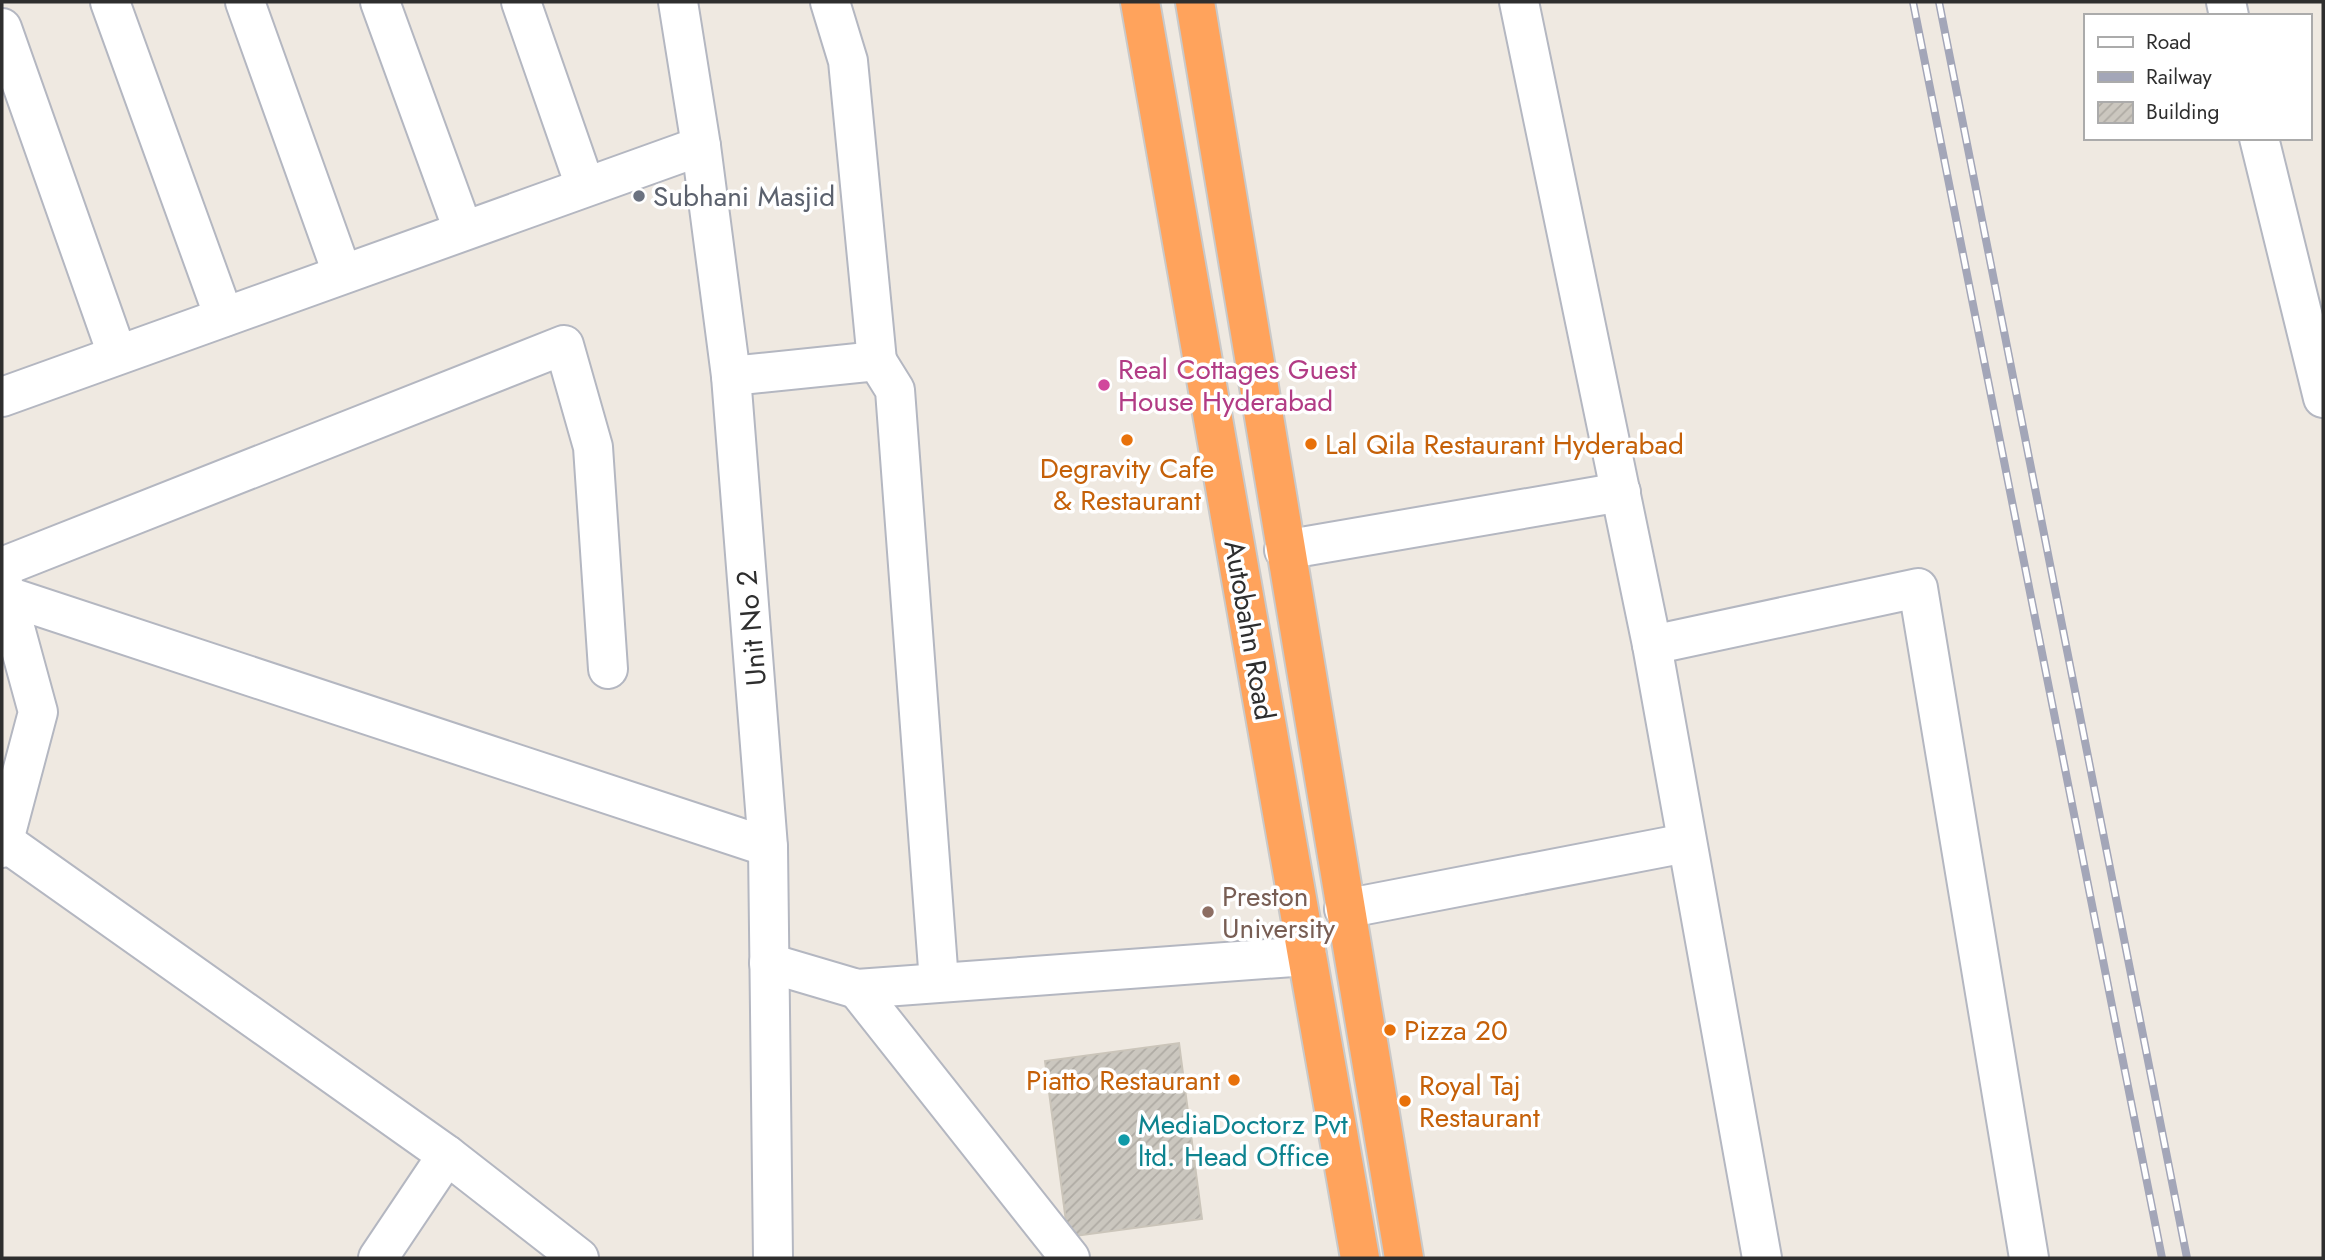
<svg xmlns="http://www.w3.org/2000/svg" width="2325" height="1260" font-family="Jost,sans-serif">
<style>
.building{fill:url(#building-hatch);stroke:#cbc5ba;stroke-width:2}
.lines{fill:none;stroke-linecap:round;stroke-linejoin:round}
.street-casing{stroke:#b4b7c1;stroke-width:42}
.secondary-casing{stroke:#b4b7c1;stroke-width:42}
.highway-casing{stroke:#c9c9c9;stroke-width:42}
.street{stroke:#fff;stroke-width:38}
.secondary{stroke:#fff;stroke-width:38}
.highway{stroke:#ffa35c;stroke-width:38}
.rail-casing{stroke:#a3a6b8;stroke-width:8}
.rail{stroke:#fff;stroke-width:5;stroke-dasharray:16;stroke-linecap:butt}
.worship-dot{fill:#6b7280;stroke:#fff;stroke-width:2.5}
.hotel-dot{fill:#d1479c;stroke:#fff;stroke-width:2.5}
.food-dot{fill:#e8710a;stroke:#fff;stroke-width:2.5}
.education-dot{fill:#8d6e63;stroke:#fff;stroke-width:2.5}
.culture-dot{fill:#0f9aa8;stroke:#fff;stroke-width:2.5}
.labels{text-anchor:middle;stroke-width:7;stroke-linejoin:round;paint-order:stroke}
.worship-label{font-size:28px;fill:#5b616d;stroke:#fff;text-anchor:start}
.hotel-label{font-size:28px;fill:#b23c85;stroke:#fff;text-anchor:start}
.food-label{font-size:28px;fill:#c56008;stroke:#fff;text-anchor:start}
.street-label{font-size:28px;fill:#2e2e2e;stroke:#fff}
.education-label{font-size:28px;fill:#785e54;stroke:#fff;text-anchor:start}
.culture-label{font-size:28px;fill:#0d838f;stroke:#fff;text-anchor:start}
</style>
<defs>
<pattern id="building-hatch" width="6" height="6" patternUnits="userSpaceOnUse" patternTransform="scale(1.75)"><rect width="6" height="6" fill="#cbc7bf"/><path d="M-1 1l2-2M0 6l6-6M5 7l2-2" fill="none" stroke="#afaba4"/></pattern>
</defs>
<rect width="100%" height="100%" fill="#efe9e1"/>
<polygon class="building" points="1179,1043 1202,1219 1068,1237 1045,1061"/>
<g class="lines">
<g class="street-casing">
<g id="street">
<polyline points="110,2 224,317"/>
<polyline points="245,2 342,273"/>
<polyline points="380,2 463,230"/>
<polyline points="521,2 585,186"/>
<polyline points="678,2 701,146 731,376 768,847 773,1258"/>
<polyline points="830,2 848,61 877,361"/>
<polyline points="1519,2 1652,645"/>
<polyline points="2226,2 2229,16"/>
<polyline points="2,28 117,354"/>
<polyline points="2259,138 2323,398"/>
<polyline points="731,376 877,361 895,390 939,982"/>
<polyline points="2,397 701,146"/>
<polyline points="1284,550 1621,492"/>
<polyline points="2,567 564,345 593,447 608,669"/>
<polyline points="7,596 768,847"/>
<polyline points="5,842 447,1155 579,1258"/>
<polyline points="1344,909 1686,843"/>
<polyline points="769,963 857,989 1307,956"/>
<polyline points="857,989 1070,1258"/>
<polyline points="378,1258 447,1155"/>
<polyline points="1762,1258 1652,645 1918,588 2029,1258"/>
</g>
</g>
<g class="secondary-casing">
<polyline id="secondary" points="2,580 38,712 2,848"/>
</g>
<g class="highway-casing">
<g id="highway">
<polyline points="1140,2 1360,1258"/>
<polyline points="1195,2 1404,1258"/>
</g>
</g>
<use href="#street" class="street"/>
<use href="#secondary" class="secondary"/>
<use href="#highway" class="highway"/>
<g class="rail-casing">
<g id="rail">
<polyline points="1913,2 2162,1258"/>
<polyline points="1939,2 2187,1258"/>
</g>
</g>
<use href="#rail" class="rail"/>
</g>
<circle class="worship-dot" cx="639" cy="196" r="7"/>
<circle class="hotel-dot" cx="1104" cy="385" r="7"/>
<g class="food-dot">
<circle cx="1127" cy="440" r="7"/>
<circle cx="1311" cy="444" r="7"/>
<circle cx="1390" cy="1030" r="7"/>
<circle cx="1234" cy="1080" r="7"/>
<circle cx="1405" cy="1101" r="7"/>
</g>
<circle class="education-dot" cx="1208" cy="912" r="7"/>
<circle class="culture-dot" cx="1124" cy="1140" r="7"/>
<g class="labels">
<g class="worship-label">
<text x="653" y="206">Subhani Masjid</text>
</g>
<g class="hotel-label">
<text x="1118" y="379">Real Cottages Guest<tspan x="1118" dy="32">House Hyderabad</tspan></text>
</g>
<g class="food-label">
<text x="1325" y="454">Lal Qila Restaurant Hyderabad</text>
<text x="1127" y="478" text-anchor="middle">Degravity Cafe<tspan x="1127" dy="32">&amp; Restaurant</tspan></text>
<text x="1404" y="1040">Pizza 20</text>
<text x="1220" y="1090" text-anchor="end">Piatto Restaurant</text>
<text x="1419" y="1095">Royal Taj<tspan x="1419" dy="32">Restaurant</tspan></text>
</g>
<g class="street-label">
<text transform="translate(751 628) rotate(-95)" y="10">Unit No 2</text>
<text transform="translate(1250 630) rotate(80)" y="10">Autobahn Road</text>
</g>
<g class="education-label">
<text x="1222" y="906">Preston<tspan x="1222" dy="32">University</tspan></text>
</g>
<g class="culture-label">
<text x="1138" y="1134">MediaDoctorz Pvt<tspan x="1138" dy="32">ltd. Head Office</tspan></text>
</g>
</g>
<rect width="2325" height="1260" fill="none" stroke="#2e2e2e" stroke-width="7"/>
<rect x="2084" y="14" width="228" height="126" fill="#ffffff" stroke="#ababab" stroke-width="2"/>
<rect x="2098" y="37" width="35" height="10" fill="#ffffff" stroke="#ababab" stroke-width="2"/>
<text x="2146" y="49" font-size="21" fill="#2e2e2e">Road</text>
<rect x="2098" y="72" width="35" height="10" fill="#a3a6b8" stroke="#ababab" stroke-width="2"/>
<text x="2146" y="84" font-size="21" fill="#2e2e2e">Railway</text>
<rect x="2098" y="102" width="35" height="21" fill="url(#building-hatch)" stroke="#ababab" stroke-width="2"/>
<text x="2146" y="119" font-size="21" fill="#2e2e2e">Building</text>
</svg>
